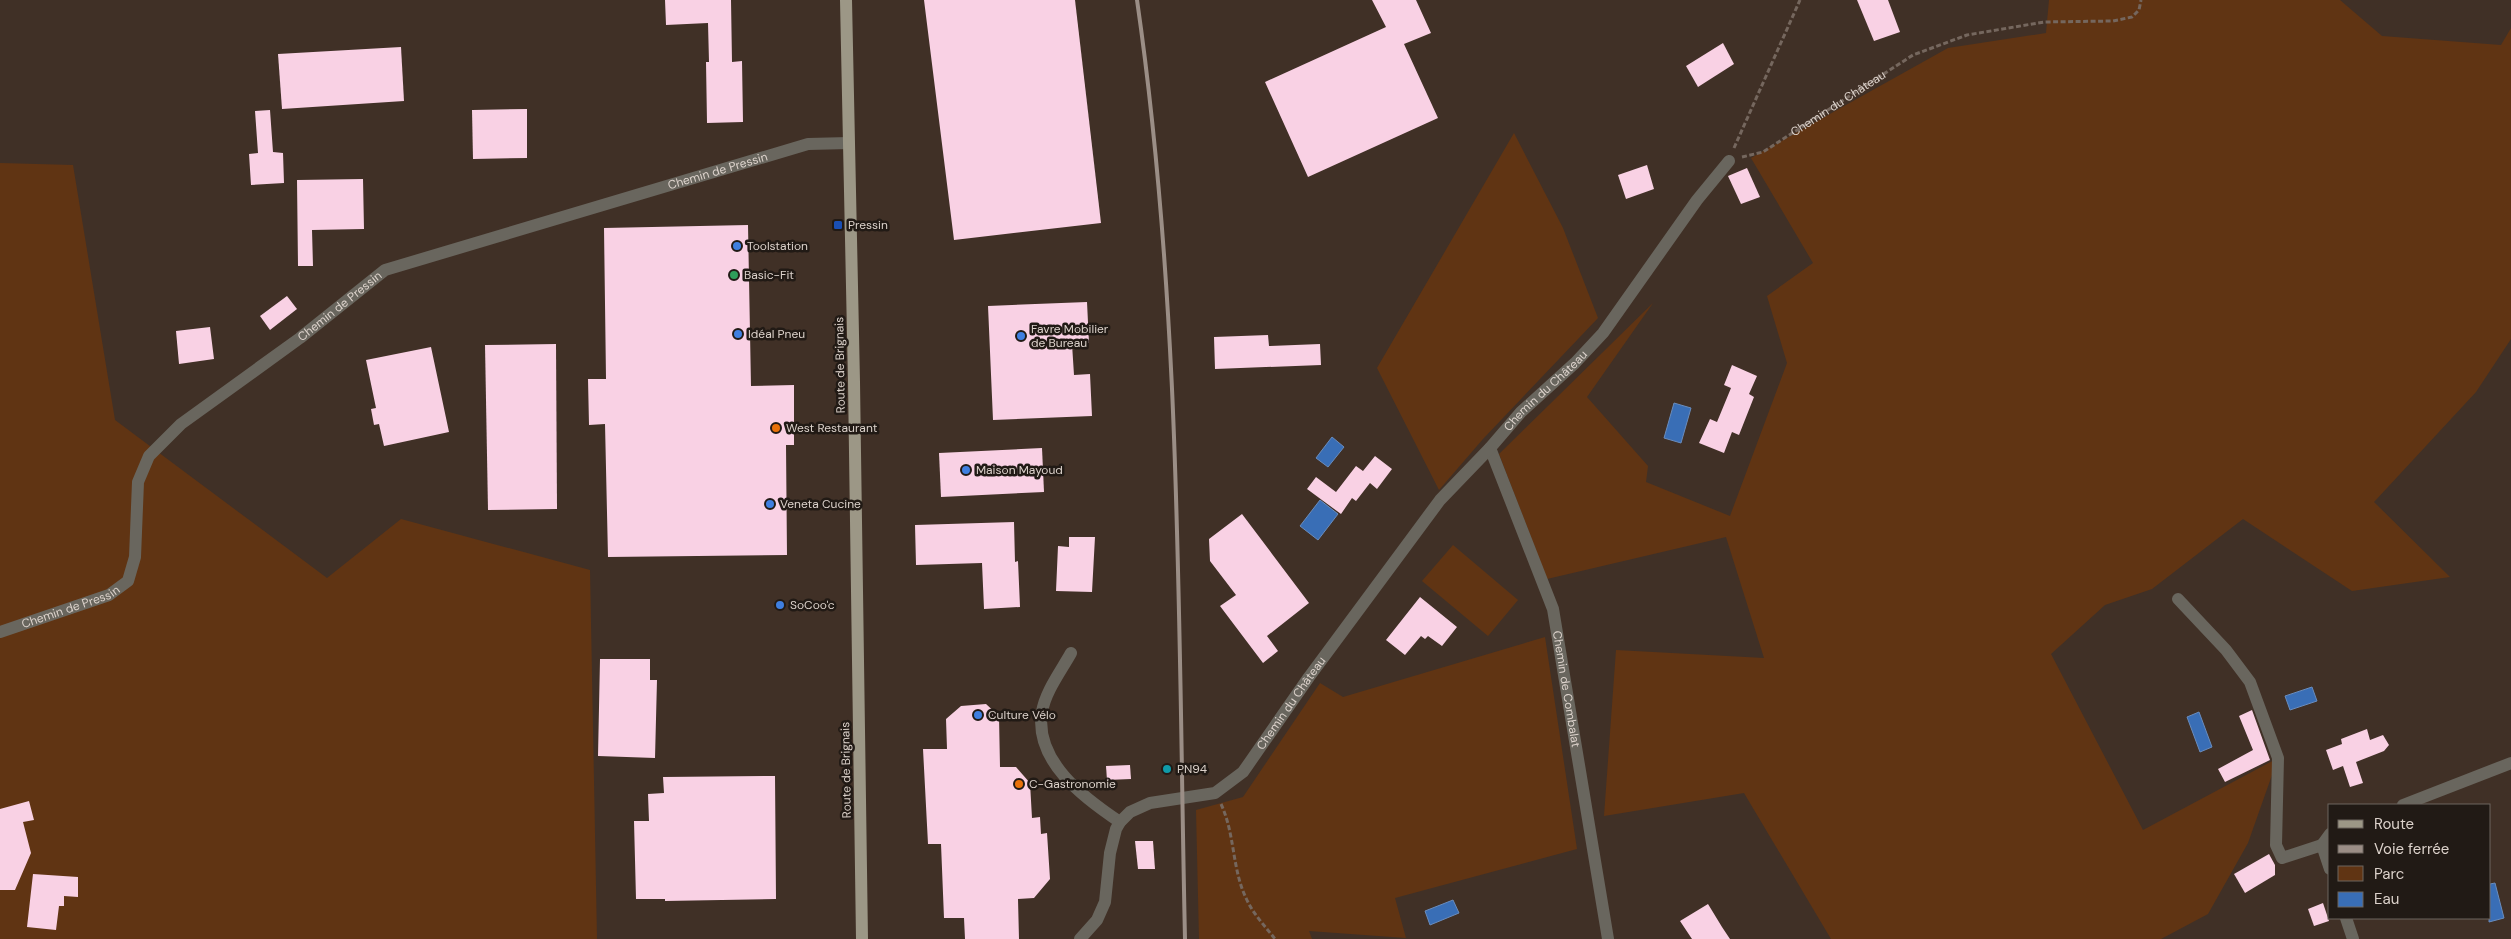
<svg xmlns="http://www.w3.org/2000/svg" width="2511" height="939" font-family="'DM Sans',sans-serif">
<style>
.green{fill:#603413}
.water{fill:#396eb6;stroke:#6a8cbc}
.building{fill:#f9d1e4}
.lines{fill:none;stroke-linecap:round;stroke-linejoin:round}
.path{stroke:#75675e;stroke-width:3;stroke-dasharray:5 2.5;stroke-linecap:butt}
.minor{stroke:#69665e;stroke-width:12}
.major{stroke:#9c9786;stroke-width:12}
.rail{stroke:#9b8e86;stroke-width:4}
.transit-dot{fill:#1a4fb4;stroke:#211a15;stroke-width:2}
.shop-dot{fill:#3f7fe0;stroke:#211a15;stroke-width:2}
.leisure-dot{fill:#2e9e5b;stroke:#211a15;stroke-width:2}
.food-dot{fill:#e8710a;stroke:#211a15;stroke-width:2}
.culture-dot{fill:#0f9aa8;stroke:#211a15;stroke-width:2}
.labels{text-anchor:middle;stroke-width:5;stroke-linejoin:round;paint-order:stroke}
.street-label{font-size:12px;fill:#dcd2cb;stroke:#211a15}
.poi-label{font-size:12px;fill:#dcd2cb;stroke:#211a15;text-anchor:start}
</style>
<rect width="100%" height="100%" fill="#403026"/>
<g class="green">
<polygon points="2049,0 2340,0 2382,36 2501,45 2511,28 2511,339 2476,392 2374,502 2450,577 2352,591 2243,519 2152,589 2105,605 2051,654 2143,830 2278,758 2248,843 2208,914 2161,939 1831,939 1744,793 1604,816 1616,650 1764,658 1726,537 1547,579 1499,454 1653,303 1587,397 1648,466 1646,482 1730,516 1787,363 1767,296 1813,263 1751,158 1948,48 2046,33"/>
<polygon points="1514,133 1563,228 1598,318 1483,439 1439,490 1377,368"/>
<polygon points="0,163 73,165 115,420 327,578 401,519 590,570 597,939 0,939"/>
<polygon points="1453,545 1518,600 1488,636 1422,581"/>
<polygon points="1545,637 1577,849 1395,898 1406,938 1309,931 1312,939 1199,939 1196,810 1243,797 1320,683 1343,697"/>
</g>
<g class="water">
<polygon points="1674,403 1691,408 1681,443 1664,438"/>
<polygon points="1332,437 1344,447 1328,467 1316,458"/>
<polygon points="1320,500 1338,514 1318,540 1300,526"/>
<polygon points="2312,687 2317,701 2290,710 2285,696"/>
<polygon points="2199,712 2212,747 2200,752 2187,717"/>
<polygon points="2495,883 2504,918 2489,922 2490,884"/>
<polygon points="1453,900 1459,913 1430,925 1425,911"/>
</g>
<g class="building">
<polygon points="665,0 731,0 732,62 742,61 743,122 707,123 706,62 709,62 708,23 666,25"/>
<polygon points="924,0 1075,0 1101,223 954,240"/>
<polygon points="1372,0 1416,0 1431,33 1404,44 1438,118 1308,177 1265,82 1386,27"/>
<polygon points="1857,0 1888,0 1900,32 1874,41"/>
<polygon points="1723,43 1734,64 1698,87 1686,66"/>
<polygon points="401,47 404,101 282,109 278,54"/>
<polygon points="527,109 527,158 473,159 472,110"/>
<polygon points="270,110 273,152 283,153 284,183 251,185 249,154 258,153 255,111"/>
<polygon points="1647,165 1654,189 1626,199 1618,175"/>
<polygon points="1747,168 1760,197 1741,204 1728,176"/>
<polygon points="363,179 364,229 312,230 313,266 298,266 297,180"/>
<polygon points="748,225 751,386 794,385 794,445 786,445 787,555 608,557 605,424 589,425 588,379 606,379 604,228"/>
<polygon points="287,296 297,309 270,330 260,316"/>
<polygon points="1087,302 1089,343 1072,344 1074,375 1090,374 1092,416 993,420 988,306"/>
<polygon points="210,327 214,359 179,364 176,331"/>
<polygon points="1268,335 1269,346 1320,344 1321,365 1215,369 1214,337"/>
<polygon points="556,344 557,509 488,510 485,345"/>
<polygon points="431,347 449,432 384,446 379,424 374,425 371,409 376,408 366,360"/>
<polygon points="1732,365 1757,376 1749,394 1754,397 1739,435 1732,432 1724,453 1699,443 1710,419 1717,422 1731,388 1724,385"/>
<polygon points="1042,448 1044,492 941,497 939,453"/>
<polygon points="1375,456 1392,469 1377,489 1370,483 1356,501 1352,498 1341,514 1307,489 1316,477 1336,492 1356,466 1363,471"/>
<polygon points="1242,514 1309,603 1267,636 1278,651 1263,663 1220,606 1236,595 1210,561 1209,539"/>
<polygon points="1014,522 1015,562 1018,561 1020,607 984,609 982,563 916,565 915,525"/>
<polygon points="1069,537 1095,537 1092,592 1056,591 1058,546 1069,547"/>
<polygon points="1420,597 1457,627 1442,646 1428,636 1425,639 1421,636 1405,655 1386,640"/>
<polygon points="600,659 650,659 650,680 657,680 655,758 598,756"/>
<polygon points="986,704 999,716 1000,767 1016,767 1030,783 1032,818 1040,817 1041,834 1047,833 1050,879 1034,898 1018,899 1019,939 965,939 964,918 944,918 941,844 928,844 923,749 947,749 946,719 961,706"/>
<polygon points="2252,710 2270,760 2225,782 2218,769 2253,750 2239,716"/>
<polygon points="2367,729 2370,740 2383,735 2389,745 2384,751 2356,762 2363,783 2350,787 2343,766 2333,770 2326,750 2342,744 2341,739"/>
<polygon points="1130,765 1131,779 1107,780 1106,766"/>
<polygon points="775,776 776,899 665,901 665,899 636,899 634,821 649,821 648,794 664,793 663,777"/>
<polygon points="29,801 34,820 23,822 31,853 15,890 0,890 0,809"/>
<polygon points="1135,841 1153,841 1155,869 1138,869"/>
<polygon points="2269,854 2275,865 2275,875 2245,893 2234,874"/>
<polygon points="33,874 78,877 78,897 64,896 64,906 59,906 56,930 27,927"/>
<polygon points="2323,903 2329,921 2314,926 2308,909"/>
<polygon points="1708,904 1722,927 1730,939 1692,939 1680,921"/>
</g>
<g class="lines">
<g class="path">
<polyline points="1734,148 1800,0"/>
<path id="s1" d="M1742 157 1763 152 1913 55 1967 35 2044 22 2113 21 2132 17 2139 10 2141 0"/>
<path d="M1221 804C1235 834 1232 869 1246 898 1253 914 1265 926 1275 939"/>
</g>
<g class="minor">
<path id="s2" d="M1490 448 1553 609 1608 939"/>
<polyline points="2178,599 2226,650 2250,682 2278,758 2276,845 2282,858 2322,845"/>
<path id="s3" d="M0 632 109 595 128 581 135 557 138 482 149 456 181 424 300 338 385 270 808 144 849 143"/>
<path d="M1071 653C1061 671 1045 692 1042 712 1034 761 1084 798 1120 822"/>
<polyline points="2403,805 2511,763"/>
<polyline points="2330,834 2322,845 2330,869"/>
<polyline points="2346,918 2353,939"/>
<path id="s4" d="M1080 939 1097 920 1105 902 1110 853 1116 829 1120 822 1130 812 1150 803 1215 793 1243 772 1309 677 1440 500 1490 448 1521 412 1575 363 1603 333 1697 200 1729 161"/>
</g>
<polyline class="major" points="846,0 854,382 862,939"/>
<path class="rail" d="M1137 0C1182 311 1178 626 1185 939"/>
</g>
<rect class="transit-dot" x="833" y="220" width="10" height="10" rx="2.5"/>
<g class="shop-dot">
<circle cx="737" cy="246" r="5"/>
<circle cx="738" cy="334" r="5"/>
<circle cx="1021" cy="336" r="5"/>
<circle cx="966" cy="470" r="5"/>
<circle cx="770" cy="504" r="5"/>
<circle cx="780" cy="605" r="5"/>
<circle cx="978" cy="715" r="5"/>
</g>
<circle class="leisure-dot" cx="734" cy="275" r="5"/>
<g class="food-dot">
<circle cx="776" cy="428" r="5"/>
<circle cx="1019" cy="784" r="5"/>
</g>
<circle class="culture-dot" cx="1167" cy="769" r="5"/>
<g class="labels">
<g class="street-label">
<text dy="4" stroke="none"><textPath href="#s1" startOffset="111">Chemin du Château</textPath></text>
<text dy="4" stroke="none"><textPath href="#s3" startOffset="915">Chemin de Pressin</textPath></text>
<text dy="4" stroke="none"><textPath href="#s3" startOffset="510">Chemin de Pressin</textPath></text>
<text transform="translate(840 365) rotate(-91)" y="4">Route de Brignais</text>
<text dy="4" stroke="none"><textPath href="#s4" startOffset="752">Chemin du Château</textPath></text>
<text dy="4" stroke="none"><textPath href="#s3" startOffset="75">Chemin de Pressin</textPath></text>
<text dy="4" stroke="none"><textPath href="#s2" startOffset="254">Chemin de Combalat</textPath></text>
<text dy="4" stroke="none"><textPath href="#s4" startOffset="348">Chemin du Château</textPath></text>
<text transform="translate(846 770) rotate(-91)" y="4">Route de Brignais</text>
</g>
<g class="poi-label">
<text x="848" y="229">Pressin</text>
<text x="747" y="250">Toolstation</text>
<text x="744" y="279">Basic-Fit</text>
<text x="1031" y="333">Favre Mobilier<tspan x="1031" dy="14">de Bureau</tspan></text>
<text x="748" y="338">Idéal Pneu</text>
<text x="786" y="432">West Restaurant</text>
<text x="976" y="474">Maison Mayoud</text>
<text x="780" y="508">Veneta Cucine</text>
<text x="790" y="609">SoCoo'c</text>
<text x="988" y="719">Culture Vélo</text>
<text x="1177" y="773">PN94</text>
<text x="1029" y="788">C-Gastronomie</text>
</g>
</g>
<rect x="2328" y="804" width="162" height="115" fill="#211a15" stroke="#6c645e"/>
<rect x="2338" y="820" width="25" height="8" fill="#9c9786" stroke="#6c645e"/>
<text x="2374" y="829" font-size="15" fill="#dcd2cb">Route</text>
<rect x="2338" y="845" width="25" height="8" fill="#9b8e86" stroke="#6c645e"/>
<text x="2374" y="854" font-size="15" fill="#dcd2cb">Voie ferrée</text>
<rect x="2338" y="866" width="25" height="15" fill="#603413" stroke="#6c645e"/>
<text x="2374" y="879" font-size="15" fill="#dcd2cb">Parc</text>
<rect x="2338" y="892" width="25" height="15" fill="#396eb6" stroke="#6c645e"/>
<text x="2374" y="904" font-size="15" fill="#dcd2cb">Eau</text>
</svg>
